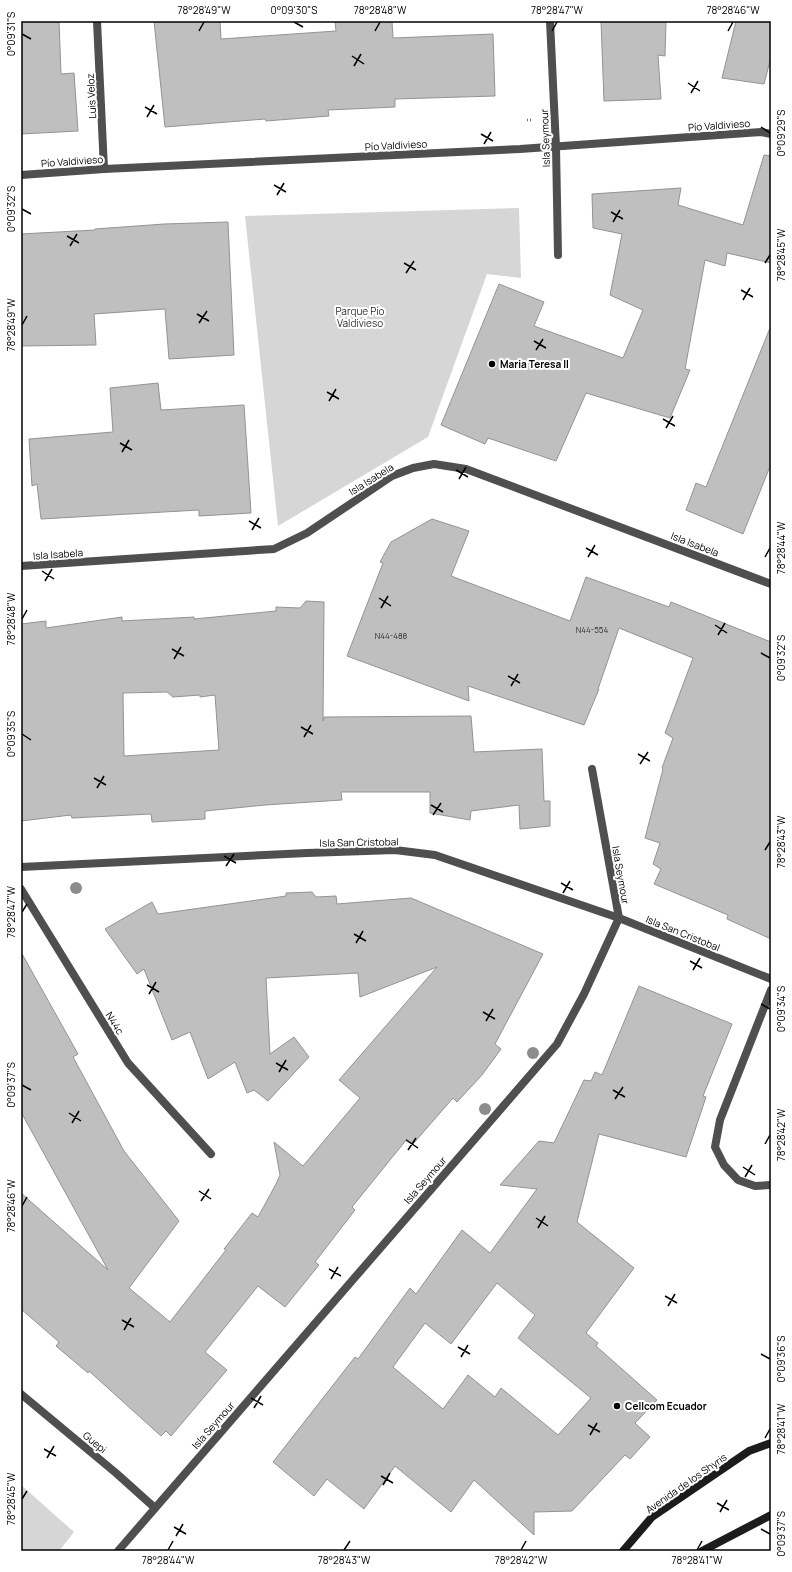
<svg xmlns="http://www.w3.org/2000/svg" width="792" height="1572" font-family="Manrope,sans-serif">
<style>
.green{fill:#d6d6d6}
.building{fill:#bfbfbf;stroke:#939393;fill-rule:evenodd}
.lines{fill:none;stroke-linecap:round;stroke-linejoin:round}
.path{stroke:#717171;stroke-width:2.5;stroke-dasharray:1 2;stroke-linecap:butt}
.lane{stroke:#4f4f4f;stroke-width:8}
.street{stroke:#4f4f4f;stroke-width:8}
.secondary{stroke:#1c1c1c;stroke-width:8}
.tree{fill:#8c8c8c}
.ticks{fill:none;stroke:#000;stroke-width:1.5}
.poi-dot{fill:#000;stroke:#fff;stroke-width:1.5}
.labels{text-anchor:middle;stroke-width:4;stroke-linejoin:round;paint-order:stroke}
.number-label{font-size:8px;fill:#303030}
.street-label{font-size:10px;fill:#000;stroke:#fff}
.park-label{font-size:10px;fill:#2d2d2d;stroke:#fff}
.poi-label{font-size:10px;font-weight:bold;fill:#000;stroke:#fff;text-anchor:start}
.neatline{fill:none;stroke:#000;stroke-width:1.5}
.ticks-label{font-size:10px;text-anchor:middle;fill:#000}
</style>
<rect width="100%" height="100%" fill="#fff"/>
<g class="green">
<polygon points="519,208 521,278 487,274 428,437 278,526 245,216"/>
<polygon points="21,1485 74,1532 59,1551 21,1551"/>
</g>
<g class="building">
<polygon points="21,21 59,21 61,74 74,73 78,131 21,134"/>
<polygon points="154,21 220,21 221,39 336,31 335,21 392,21 393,38 493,34 495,96 395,99 395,107 328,110 329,116 266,121 265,119 165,127"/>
<polygon points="601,21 666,21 665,56 658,55 661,99 604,101"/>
<polygon points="736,21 771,21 771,57 764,84 722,78"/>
<polygon points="764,155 771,156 771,263 727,253 725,266 705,260 685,369 690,370 670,418 586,393 556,461 488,438 485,444 441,425 499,284 544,302 534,326 623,358 643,310 610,295 622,234 593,228 592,194 681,188 678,205 743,225"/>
<polygon points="228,222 234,355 169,359 165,309 94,314 96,345 21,346 21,234 95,230 95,229 164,224"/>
<polygon points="770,328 771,328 771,464 743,534 686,510 696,483 706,487"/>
<polygon points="158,383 161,410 244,405 251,513 199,516 199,510 41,519 37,484 32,486 29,439 113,432 110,388"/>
<polygon points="432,519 469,531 451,576 570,621 586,577 669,607 671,602 771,642 771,939 727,919 728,915 654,884 661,869 653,864 660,843 645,838 663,769 662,768 673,738 665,733 693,658 619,628 598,689 599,689 584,725 468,686 469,701 347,656 383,563 380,562 391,542"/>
<path d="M306 601 324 602 323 721 324 717 471 716 474 752 542 749 544 801H550V826L520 829 519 805 471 811 470 820 430 813V792H341L342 800 265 805 205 811V819L152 822 151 814 72 818 71 815 21 821V624L46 621V628L122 617V621L194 617V619L276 611V607L300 608ZM167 692 173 697 200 695V697L215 695 219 750 124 756 123 693Z"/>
<polygon points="312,892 316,897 336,896 337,904 411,898 543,954 495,1044 501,1049 482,1075 457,1102 453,1098 413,1144 407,1139 352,1207 355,1210 315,1262 319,1265 285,1307 258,1286 205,1352 227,1370 171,1436 166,1431 161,1436 89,1371 88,1373 56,1346 59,1342 21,1309 21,1193 108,1270 21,1112 21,952 78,1054 73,1057 124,1151 179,1221 129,1288 170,1322 226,1250 224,1249 252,1213 258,1217 276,1184 280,1175 274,1142 303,1166 360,1098 339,1080 437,967 360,997 358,973 266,978 270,1054 294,1037 309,1057 268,1101 254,1090 247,1093 235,1062 208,1079 190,1032 172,1040 144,969 137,974 105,929 152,902 158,914 286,896 286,893"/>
<path d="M639 986 732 1024 703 1096 706 1097 686 1157 599 1134 577 1222 634 1268 586 1333 598 1343 596 1346 657 1400 635 1423 650 1437 630 1459 625 1455 572 1511 534 1512V1535L474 1480 451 1512 395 1466 364 1509 327 1479 314 1496 273 1462 355 1357 358 1359 410 1288 416 1294 462 1230 490 1253 537 1189 500 1185 539 1141 554 1143 584 1080 591 1081 595 1072 602 1075ZM497 1283 535 1315 518 1338 591 1398 558 1435 501 1388 495 1397 468 1375 443 1409 393 1367 425 1323 451 1344Z"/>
</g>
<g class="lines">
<polyline class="path" points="527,120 532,120"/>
<polyline class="lane" points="771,990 720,1120 715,1147 724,1165 738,1180 755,1186 771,1185"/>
<g class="street">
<polyline points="97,21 104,169"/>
<polyline points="550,21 556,147 558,255"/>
<polyline points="21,175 104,169 520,149 761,132 771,134"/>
<polyline points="21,566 274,549 307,533 392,476 413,468 434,464 466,469 771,584"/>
<polyline points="21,867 307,853 395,850 435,855 619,918 771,979"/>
<polyline points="21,889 128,1063 211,1154"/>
<polyline points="21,1394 116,1473 155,1508"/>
<polyline points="118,1551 557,1044 584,994 619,918 592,769"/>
</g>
<g class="secondary">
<polyline points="623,1551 652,1517 749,1451 771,1443"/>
<polyline points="702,1551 771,1515"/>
</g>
</g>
<g class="tree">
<circle cx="76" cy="888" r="6"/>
<circle cx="533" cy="1053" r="6"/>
<circle cx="485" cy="1109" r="6"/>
</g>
<path class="ticks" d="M294 22 303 27M199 31 204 22M375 31 380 22M552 31 557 22M728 31 733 22M22 34 31 39M352 56 364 64M354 66 361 54M688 83 700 91M691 93 698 81M145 107 157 114M147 117 154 105M761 127 770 133M481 134 493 141M484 144 491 132M274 185 286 192M277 195 284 183M22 209 31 214M611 212 623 219M613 222 620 210M67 236 79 243M70 246 77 234M404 263 416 270M765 263 770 255M406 273 414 261M741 290 753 297M743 300 750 288M197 314 209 321M199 323 207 311M22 325 27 316M534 341 546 348M536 350 543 339M327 392 339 399M329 401 336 389M663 419 675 426M666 428 673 416M120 443 132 450M122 452 129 440M456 470 468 477M459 479 466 467M249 521 261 528M252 530 259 518M586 548 598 555M588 557 595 545M765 557 770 548M42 571 54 579M45 581 52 569M379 598 391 606M381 608 388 596M22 619 27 610M715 625 727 633M718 635 725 623M172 649 184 656M761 653 770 658M174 659 181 647M508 676 520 683M511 686 518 674M301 727 313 734M22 734 31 740M304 737 311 725M638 754 650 761M640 764 648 752M94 778 106 785M97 788 104 776M431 805 443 812M433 815 441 803M765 850 770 842M224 856 236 863M226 866 234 854M561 883 573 890M563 893 570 881M22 912 27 904M354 934 366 941M356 943 363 931M690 961 702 968M693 970 700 958M147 985 159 992M149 994 156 982M761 1004 770 1009M483 1012 495 1019M486 1021 493 1009M276 1063 288 1070M279 1072 286 1060M22 1085 31 1090M613 1090 625 1097M615 1099 623 1087M69 1113 81 1121M72 1123 79 1111M406 1140 418 1148M765 1144 770 1135M408 1150 416 1138M743 1167 755 1175M745 1177 752 1165M199 1191 211 1199M201 1201 209 1189M22 1206 27 1197M536 1218 548 1226M538 1228 545 1216M329 1269 341 1276M331 1279 338 1267M665 1296 677 1303M668 1306 675 1294M122 1320 134 1327M124 1330 131 1318M458 1347 470 1354M761 1354 770 1359M461 1357 468 1345M251 1398 263 1405M254 1408 261 1396M588 1425 600 1432M590 1435 597 1423M765 1438 770 1429M44 1449 56 1456M47 1458 54 1446M381 1476 393 1483M383 1485 390 1473M22 1499 27 1491M717 1503 729 1510M720 1512 727 1500M174 1527 186 1534M761 1529 770 1534M176 1536 183 1524M168 1550 173 1541M344 1550 350 1541M521 1550 526 1541M697 1550 702 1541"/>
<g class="poi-dot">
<circle cx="492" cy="364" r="4"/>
<circle cx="617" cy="1406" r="4"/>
</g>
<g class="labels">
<g class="number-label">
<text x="592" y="633">N44-554</text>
<text x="391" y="639">N44-488</text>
</g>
<g class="street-label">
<text transform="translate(91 96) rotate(-93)" y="4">Luis Veloz</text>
<text transform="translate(719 125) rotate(-4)" y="4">Pío Valdivieso</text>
<text transform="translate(545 138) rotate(-92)" y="4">Isla Seymour</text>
<text transform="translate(396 145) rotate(-3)" y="4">Pío Valdivieso</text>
<text transform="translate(72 161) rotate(-4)" y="4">Pío Valdivieso</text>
<text transform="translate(371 479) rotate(-32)" y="4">Isla Isabela</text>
<text transform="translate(695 544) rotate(21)" y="4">Isla Isabela</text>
<text transform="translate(58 554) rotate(-4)" y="4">Isla Isabela</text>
<text transform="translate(359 842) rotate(-1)" y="4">Isla San Cristobal</text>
<text transform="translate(621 875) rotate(80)" y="4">Isla Seymour</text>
<text transform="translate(683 933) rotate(22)" y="4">Isla San Cristobal</text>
<text transform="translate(115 1023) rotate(58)" y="4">N44c</text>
<text transform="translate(425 1180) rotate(-49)" y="4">Isla Seymour</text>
<text transform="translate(213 1425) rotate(-49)" y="4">Isla Seymour</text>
<text transform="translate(95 1442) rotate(40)" y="4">Guepi</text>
<text transform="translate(686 1483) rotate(-35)" y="4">Avenida de los Shyris</text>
</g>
<g class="park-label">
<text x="360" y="315">Parque Pío<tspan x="360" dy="12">Valdivieso</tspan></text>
</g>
<g class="poi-label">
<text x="500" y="368">Maria Teresa II</text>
<text x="625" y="1410">Cellcom Ecuador</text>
</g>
</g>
<rect width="792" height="1572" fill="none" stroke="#ffffff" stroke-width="44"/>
<rect x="22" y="22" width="748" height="1528" class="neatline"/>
<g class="ticks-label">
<text x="204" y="14">78°28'49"W</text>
<text x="294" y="14">0°09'30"S</text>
<text x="380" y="14">78°28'48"W</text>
<text x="557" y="14">78°28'47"W</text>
<text x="733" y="14">78°28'46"W</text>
<text transform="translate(11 34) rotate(-90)" y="4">0°09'31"S</text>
<text transform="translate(781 133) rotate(-90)" y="4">0°09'29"S</text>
<text transform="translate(11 209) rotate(-90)" y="4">0°09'32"S</text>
<text transform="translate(781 255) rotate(-90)" y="4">78°28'45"W</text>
<text transform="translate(11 325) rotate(-90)" y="4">78°28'49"W</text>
<text transform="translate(781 548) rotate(-90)" y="4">78°28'44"W</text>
<text transform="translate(11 619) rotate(-90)" y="4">78°28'48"W</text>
<text transform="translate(781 658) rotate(-90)" y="4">0°09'32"S</text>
<text transform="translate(11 734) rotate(-90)" y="4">0°09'35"S</text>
<text transform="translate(781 842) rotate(-90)" y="4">78°28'43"W</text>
<text transform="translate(11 912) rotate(-90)" y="4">78°28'47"W</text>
<text transform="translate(781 1009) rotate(-90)" y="4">0°09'34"S</text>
<text transform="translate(11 1085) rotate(-90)" y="4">0°09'37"S</text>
<text transform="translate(781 1135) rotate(-90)" y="4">78°28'42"W</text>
<text transform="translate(11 1206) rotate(-90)" y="4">78°28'46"W</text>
<text transform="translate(781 1359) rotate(-90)" y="4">0°09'36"S</text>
<text transform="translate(781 1429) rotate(-90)" y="4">78°28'41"W</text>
<text transform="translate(11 1499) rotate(-90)" y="4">78°28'45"W</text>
<text transform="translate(781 1534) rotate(-90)" y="4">0°09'37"S</text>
<text x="168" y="1564">78°28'44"W</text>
<text x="344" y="1564">78°28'43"W</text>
<text x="521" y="1564">78°28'42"W</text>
<text x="697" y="1564">78°28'41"W</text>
</g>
</svg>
